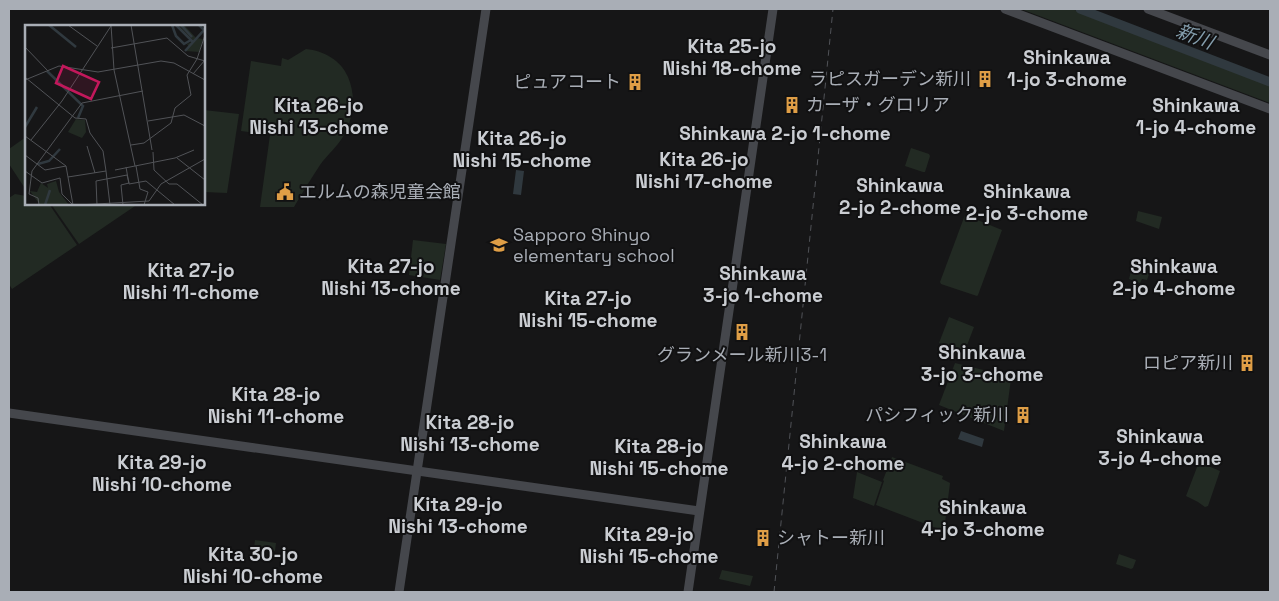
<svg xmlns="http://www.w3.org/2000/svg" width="1279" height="601" font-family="'Space Grotesk','Noto Sans JP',sans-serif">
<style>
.green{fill:#222a23}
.water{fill:#30393f}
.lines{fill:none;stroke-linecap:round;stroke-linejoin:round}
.river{stroke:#30393f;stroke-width:9}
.secondary{stroke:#45474c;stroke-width:9}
.rail{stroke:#505257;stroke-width:1;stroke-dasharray:6 5;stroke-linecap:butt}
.labels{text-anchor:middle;stroke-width:4;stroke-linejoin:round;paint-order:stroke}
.poi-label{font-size:18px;fill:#a9aeb6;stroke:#111112;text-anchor:end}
.water-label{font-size:19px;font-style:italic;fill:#849ead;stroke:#111112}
.neighbourhood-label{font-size:19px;font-weight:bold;fill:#cacdd2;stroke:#111112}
.inset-river{fill:none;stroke:#30393f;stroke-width:2.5}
.inset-road{fill:none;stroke:#515357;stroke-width:1}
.view{fill:#c2185b;fill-opacity:0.15;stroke:#c2185b;stroke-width:2.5}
.inset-edge{fill:none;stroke:#a9aeb6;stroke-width:2.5}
</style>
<rect width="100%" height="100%" fill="#161617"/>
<g class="green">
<polygon points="1021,9 1072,9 1088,15 1270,85 1270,103"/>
<path d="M306 49C324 51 341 60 348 77 356 96 354 116 344 135 338 146 327 155 320 165 311 179 302 193 294 207H260L270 135 241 131 251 61 281 66 282 58 288 60Z"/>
<polygon points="204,110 239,114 227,193 204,192"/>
<polygon points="26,137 26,190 9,164 9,149"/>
<polygon points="911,148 929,154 930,156 925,172 923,172 905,166"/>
<polygon points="15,194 26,196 26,204 49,204 77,245 12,289 9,284 9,198"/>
<polygon points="51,204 138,204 79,244"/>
<polygon points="1138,211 1162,217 1159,229 1136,221"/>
<polygon points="965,215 1002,230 978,295 977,296 941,284 940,282"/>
<polygon points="413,240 446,244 440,280 409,275"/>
<polygon points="1134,260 1157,268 1154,275 1149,274 1147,280 1142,279 1140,283 1129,279"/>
<polygon points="949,317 974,327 964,353 939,343"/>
<polygon points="955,363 1008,376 1011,379 1004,431 939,405"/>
<polygon points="892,457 943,476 942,479 950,483 944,531 876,505 884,481 883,480"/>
<polygon points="1199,462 1220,471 1208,506 1205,507 1198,502 1186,496"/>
<polygon points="857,472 882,482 874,506 853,498"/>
<polygon points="255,540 276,543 275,551 254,548"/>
<polygon points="1119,554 1136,560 1133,568 1131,569 1116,564"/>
<polygon points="722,570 753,576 750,586 719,579"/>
</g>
<g class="water">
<polygon points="516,170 524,171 521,195 513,194"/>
<polygon points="961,431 984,439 982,447 958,439"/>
</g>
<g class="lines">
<polyline class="river" points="1080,9 1270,82"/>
<g class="secondary">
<polyline points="1005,9 1270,109"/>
<polyline points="1148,9 1270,55"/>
<polyline points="9,413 699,511"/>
<polyline points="399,592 486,9"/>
<polyline points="688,592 773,9"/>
</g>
<polyline class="rail" points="774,592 833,9"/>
</g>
<defs>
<g id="building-bare" transform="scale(1.35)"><path d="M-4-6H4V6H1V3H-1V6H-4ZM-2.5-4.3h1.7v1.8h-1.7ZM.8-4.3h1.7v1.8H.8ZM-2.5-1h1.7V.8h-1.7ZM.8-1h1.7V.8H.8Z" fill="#df9e46" stroke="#111112" stroke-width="2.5" paint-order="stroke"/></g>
<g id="civic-bare" transform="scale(1.35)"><path d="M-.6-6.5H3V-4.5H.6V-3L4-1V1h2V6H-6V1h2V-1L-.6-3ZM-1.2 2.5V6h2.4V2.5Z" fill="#df9e46" stroke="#111112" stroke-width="2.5" paint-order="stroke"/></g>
<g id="school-bare" transform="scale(1.35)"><path d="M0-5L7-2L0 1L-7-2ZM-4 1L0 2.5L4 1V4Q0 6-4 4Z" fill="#df9e46" stroke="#111112" stroke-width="2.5" paint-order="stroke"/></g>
</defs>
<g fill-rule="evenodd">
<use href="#building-bare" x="985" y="79"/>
<use href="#building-bare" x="635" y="82"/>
<use href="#building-bare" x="792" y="105"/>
<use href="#civic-bare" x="285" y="192"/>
<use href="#school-bare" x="499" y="245"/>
<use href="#building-bare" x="742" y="332"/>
<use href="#building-bare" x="1247" y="363"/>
<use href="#building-bare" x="1023" y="415"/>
<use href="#building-bare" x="763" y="538"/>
</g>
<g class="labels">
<g class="poi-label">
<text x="971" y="85">ラピスガーデン新川</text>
<text x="621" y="88">ピュアコート</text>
<text x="806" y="111" text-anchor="start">カーザ・グロリア</text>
<text x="299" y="198" text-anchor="start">エルムの森児童会館</text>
<text x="513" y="241" text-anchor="start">Sapporo Shinyo<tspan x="513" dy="21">elementary school</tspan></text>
<text x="742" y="361" text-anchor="middle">グランメール新川3-1</text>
<text x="1233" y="369">ロピア新川</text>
<text x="1009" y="421">パシフィック新川</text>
<text x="777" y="544" text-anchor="start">シャトー新川</text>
</g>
<g class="water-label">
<text transform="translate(1195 36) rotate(21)" y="7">新川</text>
</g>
<g class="neighbourhood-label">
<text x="732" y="53">Kita 25-jo<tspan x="732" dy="22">Nishi 18-chome</tspan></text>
<text x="1067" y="64">Shinkawa<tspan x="1067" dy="22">1-jo 3-chome</tspan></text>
<text x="319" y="112">Kita 26-jo<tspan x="319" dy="22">Nishi 13-chome</tspan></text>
<text x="1196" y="112">Shinkawa<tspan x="1196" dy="22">1-jo 4-chome</tspan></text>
<text x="785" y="140">Shinkawa 2-jo 1-chome</text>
<text x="522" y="145">Kita 26-jo<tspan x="522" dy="22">Nishi 15-chome</tspan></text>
<text x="704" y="166">Kita 26-jo<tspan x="704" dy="22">Nishi 17-chome</tspan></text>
<text x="900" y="192">Shinkawa<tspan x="900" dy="22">2-jo 2-chome</tspan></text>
<text x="1027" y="198">Shinkawa<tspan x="1027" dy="22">2-jo 3-chome</tspan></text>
<text x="391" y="273">Kita 27-jo<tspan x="391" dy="22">Nishi 13-chome</tspan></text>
<text x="1174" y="273">Shinkawa<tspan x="1174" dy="22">2-jo 4-chome</tspan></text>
<text x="191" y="277">Kita 27-jo<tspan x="191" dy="22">Nishi 11-chome</tspan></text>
<text x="763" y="280">Shinkawa<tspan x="763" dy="22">3-jo 1-chome</tspan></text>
<text x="588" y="305">Kita 27-jo<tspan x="588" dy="22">Nishi 15-chome</tspan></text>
<text x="982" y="359">Shinkawa<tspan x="982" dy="22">3-jo 3-chome</tspan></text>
<text x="276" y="401">Kita 28-jo<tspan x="276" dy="22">Nishi 11-chome</tspan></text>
<text x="470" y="429">Kita 28-jo<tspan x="470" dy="22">Nishi 13-chome</tspan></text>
<text x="1160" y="443">Shinkawa<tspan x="1160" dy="22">3-jo 4-chome</tspan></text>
<text x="843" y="448">Shinkawa<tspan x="843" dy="22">4-jo 2-chome</tspan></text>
<text x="659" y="453">Kita 28-jo<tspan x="659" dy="22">Nishi 15-chome</tspan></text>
<text x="162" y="469">Kita 29-jo<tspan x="162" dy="22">Nishi 10-chome</tspan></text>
<text x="458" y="511">Kita 29-jo<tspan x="458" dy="22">Nishi 13-chome</tspan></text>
<text x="983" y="514">Shinkawa<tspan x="983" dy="22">4-jo 3-chome</tspan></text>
<text x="649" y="541">Kita 29-jo<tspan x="649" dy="22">Nishi 15-chome</tspan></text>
<text x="253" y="561">Kita 30-jo<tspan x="253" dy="22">Nishi 10-chome</tspan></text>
</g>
</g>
<g transform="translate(25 25)">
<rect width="180" height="180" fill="#161617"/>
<path d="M153 0H159L171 13 178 14 174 27 160 26 164 22 162 19 169 16ZM51 94 60 95 61 107 57 113 43 107ZM31 156 34 167 44 180H15L5 166 12 167 16 158 23 163 22 159Z" fill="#222a23"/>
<path class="inset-river" d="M24 0 51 22M147 0 151 11 159 19 166 15M151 0 168 17M156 0 167 12M160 26 179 5 174 0M22 46 58 81 53 93M0 102 12 82M13 139 24 136 35 124M20 180 25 165"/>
<path class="inset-road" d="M43 0 72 21M86 0 89 45 110 141M106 0 127 125M0 22 23 46M86 23 142 13 163 31 180 36M168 49 180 35M1 53 50 93 61 94M0 55 34 41 73 47 136 36 149 38 180 55M123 96 159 90 180 101M0 111 41 141 48 180M6 115 37 76 86 1M106 120 119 118 146 98 150 83 166 70 162 50 172 34 180 10M62 121 70 148M128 127 129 145 144 159H152L178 180M0 130 20 145 41 141M152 133 180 155M111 141 115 164 123 167 119 180M101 142 104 159 121 156 150 180M90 145 150 133 169 125M0 146 17 158 35 153 37 169 47 179M81 146 85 180M43 152 81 146 78 126 65 108 61 94M14 180 13 173 4 169 7 146 57 78 118 66M53 180 124 176 136 159 180 134M72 180 71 156 102 150 104 158 96 160 98 180"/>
<path class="view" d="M38 41 74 57 66 74 31 58Z"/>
<rect width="180" height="180" class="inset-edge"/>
</g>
<rect width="1279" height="601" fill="none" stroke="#a9aeb6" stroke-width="20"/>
</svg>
